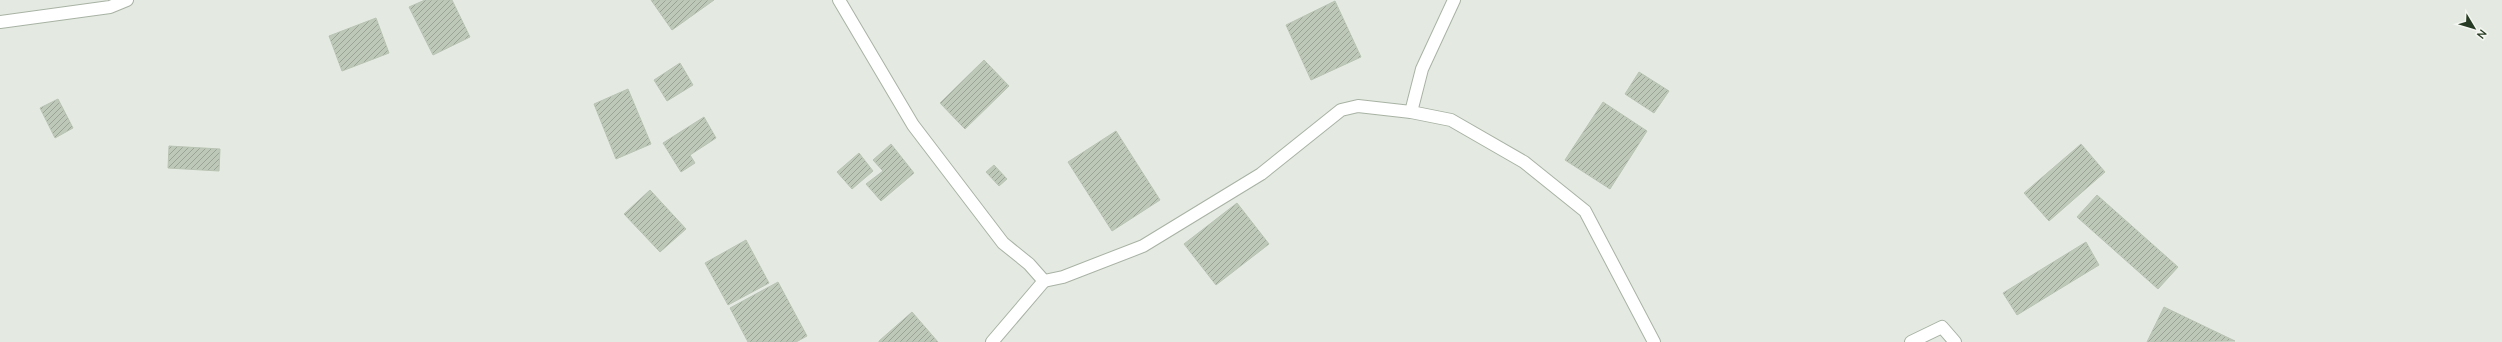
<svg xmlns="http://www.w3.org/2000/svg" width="2502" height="342" font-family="'Nunito Sans',sans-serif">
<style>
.building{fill:url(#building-hatch);stroke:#b9c3b4}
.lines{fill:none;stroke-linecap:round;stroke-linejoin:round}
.street-casing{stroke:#a8b2a4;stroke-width:14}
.street{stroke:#fff;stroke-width:12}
</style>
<defs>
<pattern id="building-hatch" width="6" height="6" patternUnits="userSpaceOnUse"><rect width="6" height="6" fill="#bec8b9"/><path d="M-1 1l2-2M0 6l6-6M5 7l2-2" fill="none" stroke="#9aa396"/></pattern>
</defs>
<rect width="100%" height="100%" fill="#e4eae1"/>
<g class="building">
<polygon points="425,0 452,0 470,37 433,55 409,7"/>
<polygon points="651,0 714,0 672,30"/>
<polygon points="1335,1 1361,57 1311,80 1286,25"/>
<polygon points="376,18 389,53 342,71 329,36"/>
<polygon points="984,60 1009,86 965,129 940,103"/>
<polygon points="680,63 693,85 667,101 654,80"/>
<polygon points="1639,72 1669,91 1654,113 1625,94"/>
<polygon points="628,89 651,144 616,159 594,104"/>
<polygon points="58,99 73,128 55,138 40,108"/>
<polygon points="1603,102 1647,131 1610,189 1565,160"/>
<polygon points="704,117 716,138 690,155 695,163 681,172 663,143"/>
<polygon points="1116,131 1160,200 1112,231 1068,162"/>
<polygon points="891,144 914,173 881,201 866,184 883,171 873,160"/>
<polygon points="2081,144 2105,172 2049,221 2024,193"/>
<polygon points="169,146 220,149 219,171 168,168"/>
<polygon points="859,153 873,171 852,189 837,172"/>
<polygon points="994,165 1007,179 999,186 986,172"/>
<polygon points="650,190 686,229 660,252 624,214"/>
<polygon points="2097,195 2178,267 2158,289 2077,217"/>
<polygon points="1237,203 1269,244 1216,285 1184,244"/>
<polygon points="746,240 769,283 728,305 705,263"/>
<polygon points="2086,242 2099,265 2017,315 2003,293"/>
<polygon points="778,282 807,336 796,342 748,342 730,308"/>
<polygon points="2164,307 2235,341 2147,342"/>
<polygon points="912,312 938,342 879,342 879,341"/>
</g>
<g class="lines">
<g class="street-casing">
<g id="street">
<polyline points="839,0 913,125 1003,243 1029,264 1044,281"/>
<polyline points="0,22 110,7 127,0"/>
<polyline points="1411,112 1422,69 1454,0"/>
<polyline points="1044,281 1063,277 1143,246 1261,174 1341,110 1358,106 1411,112 1451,120 1524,162 1585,211 1654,342"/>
<polyline points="992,342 1044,281"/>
<polyline points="1911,342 1942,327 1955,342"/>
</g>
</g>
<use href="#street" class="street"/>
</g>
<g transform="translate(2474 28) rotate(128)" stroke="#f4f7f1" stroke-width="3" paint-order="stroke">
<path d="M0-3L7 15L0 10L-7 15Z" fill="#273a23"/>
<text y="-6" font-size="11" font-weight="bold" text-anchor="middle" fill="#273a23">N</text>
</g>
</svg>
